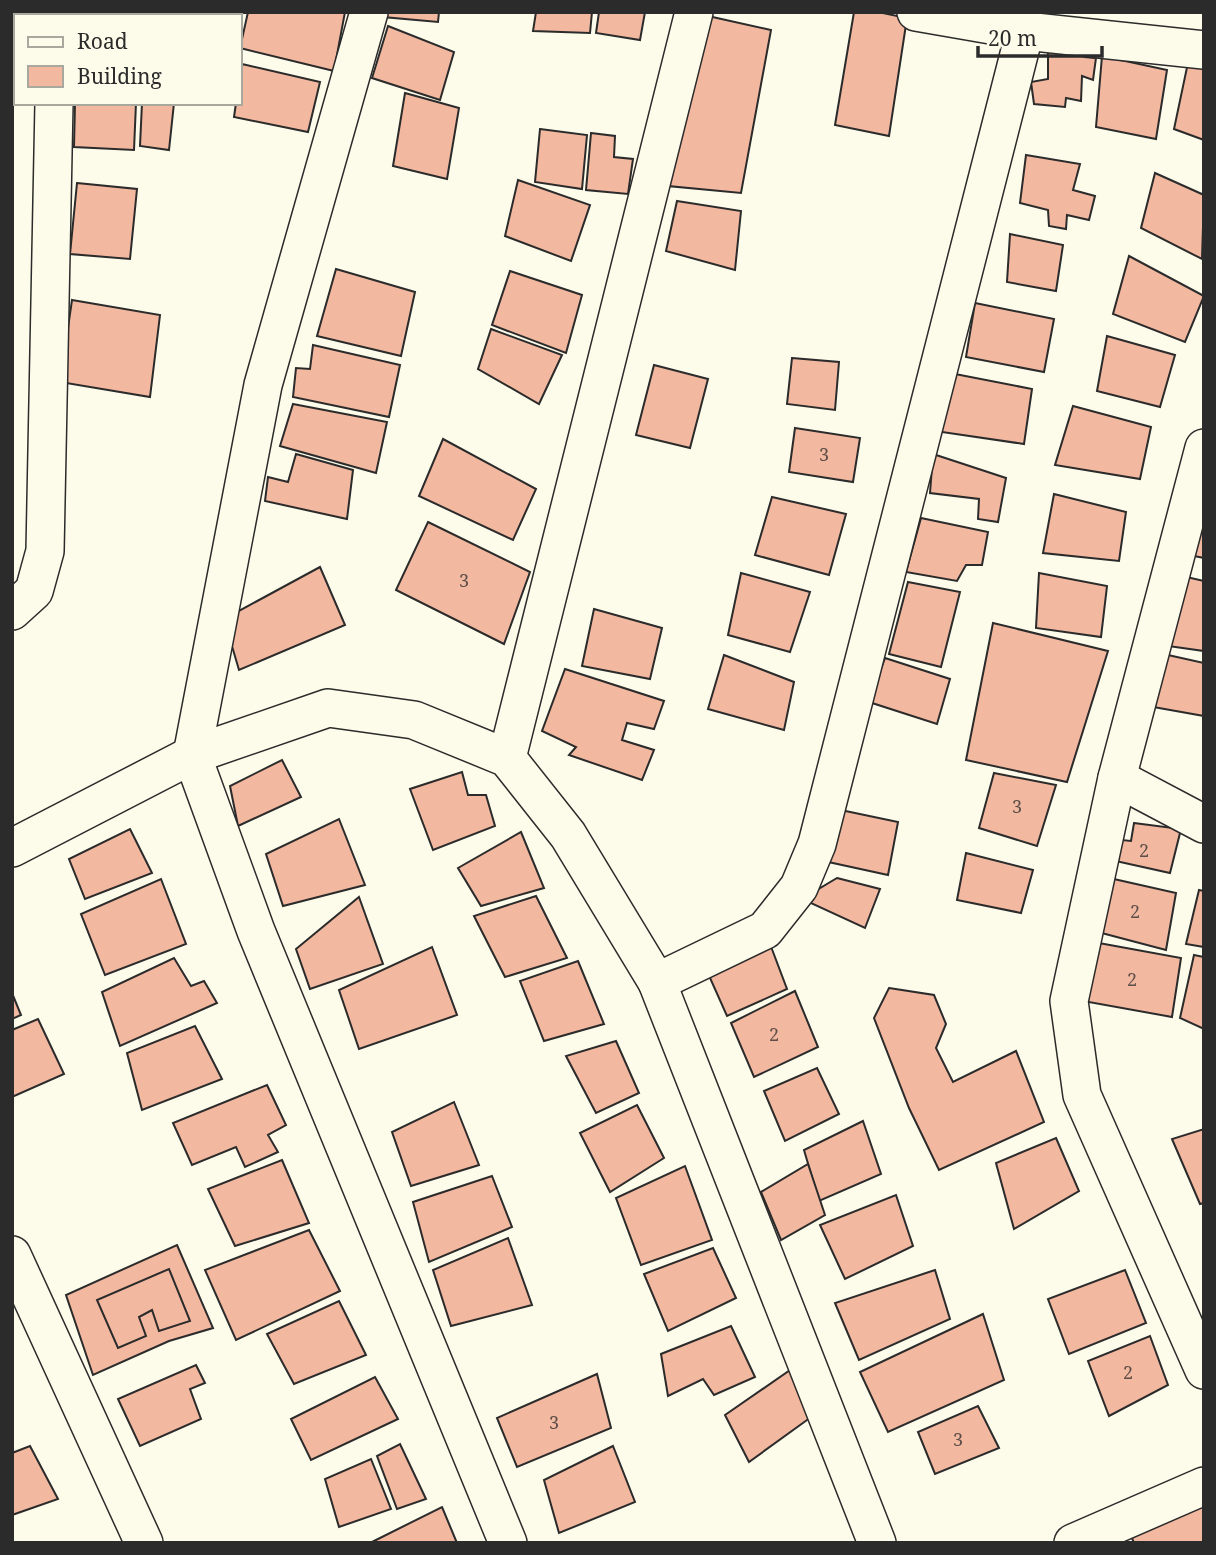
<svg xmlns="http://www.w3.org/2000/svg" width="1216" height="1555" font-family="'Noto Serif',serif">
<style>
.building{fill:#f2b8a0;stroke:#2b2b2b;stroke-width:2}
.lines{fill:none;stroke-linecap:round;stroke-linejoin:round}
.minor-casing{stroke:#2b2b2b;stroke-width:40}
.minor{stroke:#fdfbea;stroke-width:37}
.labels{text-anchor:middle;stroke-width:5;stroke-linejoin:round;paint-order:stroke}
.number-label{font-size:18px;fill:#5d4e48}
</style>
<rect width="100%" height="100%" fill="#fdfbea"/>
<g class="building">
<polygon points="248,12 345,12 334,71 240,48"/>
<polygon points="384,12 439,12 438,22 383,17"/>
<polygon points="536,12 592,12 590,33 533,31"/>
<polygon points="599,12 645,12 640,40 596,33"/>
<polygon points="854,12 878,12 907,18 889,136 835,125"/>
<polygon points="708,16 771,30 741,193 668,186"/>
<polygon points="388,26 454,52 440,100 372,78"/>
<polygon points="1048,40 1086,46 1085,57 1096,58 1093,80 1082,76 1081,101 1066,98 1065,107 1034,104 1031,82 1048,79"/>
<polygon points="1190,53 1204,55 1204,140 1174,129"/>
<polygon points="1102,56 1167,70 1156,139 1096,127"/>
<polygon points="242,64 320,82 308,132 234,117 236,103 240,103"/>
<polygon points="405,93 459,108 447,179 393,166"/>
<polygon points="75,103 136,103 134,150 74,147"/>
<polygon points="142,103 174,103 169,150 140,146"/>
<polygon points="540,129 587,135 582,189 535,182"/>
<polygon points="591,133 615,136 614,157 633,159 628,194 586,190"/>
<polygon points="1026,155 1080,164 1073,190 1095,196 1089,220 1067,215 1066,229 1049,226 1048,210 1020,203"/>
<polygon points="1155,173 1204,195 1202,259 1141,228"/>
<polygon points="518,180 590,205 571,261 505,236"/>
<polygon points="77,183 137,189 130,259 70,254"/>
<polygon points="677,201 741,211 735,270 666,251"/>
<polygon points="1010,234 1063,245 1056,291 1007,282"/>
<polygon points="1129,256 1204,296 1185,342 1113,314"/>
<polygon points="336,269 415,292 401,356 317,336"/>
<polygon points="510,271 582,295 566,353 492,325"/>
<polygon points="72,300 160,315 150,397 60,382"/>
<polygon points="975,303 1054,319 1044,372 966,357"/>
<polygon points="491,329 562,355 539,404 478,369"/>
<polygon points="1107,336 1175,355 1160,407 1097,391"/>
<polygon points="313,345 400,365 389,417 293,397 296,368 310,369"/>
<polygon points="792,358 839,362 835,410 787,404"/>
<polygon points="654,365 708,379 690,448 636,435"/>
<polygon points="950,373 1032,389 1024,444 935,431"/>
<polygon points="293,404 387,422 376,473 280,446"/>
<polygon points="1073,406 1151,427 1140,479 1055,465"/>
<polygon points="795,428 860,438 853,482 789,472"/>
<polygon points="443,439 536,489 513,540 419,496"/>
<polygon points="296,454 353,470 347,519 265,501 268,477 288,482"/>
<polygon points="933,454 1006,478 998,522 978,519 979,499 930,493"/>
<polygon points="1054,494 1126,512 1119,561 1043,553"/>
<polygon points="772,497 846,514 829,575 755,555"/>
<polygon points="1204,497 1204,558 1184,554"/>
<polygon points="921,518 988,532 982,565 966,565 957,581 906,572"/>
<polygon points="428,522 530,572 504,644 396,590"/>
<polygon points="320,567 345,625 239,670 224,619"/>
<polygon points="741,573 810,592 790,652 728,635"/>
<polygon points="1039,573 1107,586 1101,637 1036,628"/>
<polygon points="1178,575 1204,581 1204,651 1161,645"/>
<polygon points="908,582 960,592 941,667 889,654"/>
<polygon points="594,609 662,628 650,679 582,666"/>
<polygon points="993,623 1108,651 1067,782 966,760"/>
<polygon points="1159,653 1204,663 1204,716 1142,705"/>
<polygon points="724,655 794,682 784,730 708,709"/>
<polygon points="885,658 950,679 937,724 869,702"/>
<polygon points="565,669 664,701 654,729 627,723 622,740 654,750 642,780 569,755 576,747 542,731"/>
<polygon points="282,760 301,797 238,826 230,786"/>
<polygon points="462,772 468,795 486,795 495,826 433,850 410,789"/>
<polygon points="994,773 1056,785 1037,846 979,828"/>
<polygon points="836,809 898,822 888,875 819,860"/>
<polygon points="339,819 365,885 283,906 266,854"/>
<polygon points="1134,823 1181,829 1170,873 1111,860 1112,839 1131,841"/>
<polygon points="130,829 152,873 85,899 69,859"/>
<polygon points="521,832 544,888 481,906 458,868"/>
<polygon points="966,853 1033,870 1021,913 957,900"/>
<polygon points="1105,877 1176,893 1166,950 1094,931"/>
<polygon points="837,878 880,889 865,928 802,899"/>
<polygon points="161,879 186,944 105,975 81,914"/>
<polygon points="1199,890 1204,891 1204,947 1186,944"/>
<polygon points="536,896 567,958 505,977 474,916"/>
<polygon points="359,897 383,964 310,989 296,949"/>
<polygon points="767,936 787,989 727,1016 706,969"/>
<polygon points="1088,941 1181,958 1172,1017 1083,1001"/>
<polygon points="432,947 457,1015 359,1049 339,990"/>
<polygon points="1194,955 1204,957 1204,1029 1180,1018"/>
<polygon points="174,958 191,986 204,981 217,1003 120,1046 102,992"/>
<polygon points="578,961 604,1024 544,1041 520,981"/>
<polygon points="889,988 934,995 946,1024 936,1048 953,1082 1016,1051 1044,1122 939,1170 909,1108 874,1018"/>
<polygon points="795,991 818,1047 754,1077 731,1023"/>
<polygon points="12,993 21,1015 12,1019"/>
<polygon points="38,1019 64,1074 12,1097 12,1030"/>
<polygon points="195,1026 222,1079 142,1110 127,1053"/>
<polygon points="616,1041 639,1093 596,1113 566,1056"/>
<polygon points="817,1068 839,1114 785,1141 764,1091"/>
<polygon points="267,1085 286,1125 268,1135 278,1152 245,1167 236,1147 192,1165 173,1123"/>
<polygon points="454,1102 479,1165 411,1186 392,1132"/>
<polygon points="637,1105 664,1158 610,1192 580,1133"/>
<polygon points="863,1121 881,1174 819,1201 804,1150"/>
<polygon points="1204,1129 1204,1203 1200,1204 1172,1139"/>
<polygon points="1056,1138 1079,1191 1014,1229 996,1163"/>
<polygon points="282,1160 309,1223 235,1246 208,1189"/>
<polygon points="808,1164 825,1215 781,1240 761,1192"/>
<polygon points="685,1166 712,1240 641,1265 616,1198"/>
<polygon points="492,1176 512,1227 429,1262 413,1202"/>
<polygon points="896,1195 913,1246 845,1279 820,1225"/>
<polygon points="309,1230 340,1291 236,1340 205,1270"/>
<polygon points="508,1238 532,1305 451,1326 433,1270"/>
<polygon points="177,1245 213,1328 169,1341 93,1375 66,1295"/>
<polygon points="713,1248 736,1298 668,1331 644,1274"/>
<polygon points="169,1269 190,1321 159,1331 152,1310 139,1317 146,1336 118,1348 97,1300"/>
<polygon points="935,1270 950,1319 859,1360 835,1303"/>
<polygon points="1125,1270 1146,1323 1069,1354 1048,1299"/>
<polygon points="339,1301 366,1355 294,1384 267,1334"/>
<polygon points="983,1314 1004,1380 888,1432 860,1372"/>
<polygon points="731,1326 755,1377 714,1395 703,1379 668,1396 661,1354"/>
<polygon points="1150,1336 1168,1385 1109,1416 1088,1361"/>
<polygon points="196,1365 205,1383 190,1389 201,1419 140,1446 118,1399"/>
<polygon points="793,1368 814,1415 749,1462 725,1415"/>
<polygon points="597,1374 611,1428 517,1467 497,1418"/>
<polygon points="375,1377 398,1419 311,1460 291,1419"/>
<polygon points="978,1406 999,1448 935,1474 918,1432"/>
<polygon points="400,1444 426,1499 397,1509 377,1456"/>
<polygon points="30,1446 58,1499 12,1515 12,1453"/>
<polygon points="613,1446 635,1502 559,1533 544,1480"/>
<polygon points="371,1459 391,1509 339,1527 325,1479"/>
<polygon points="1204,1493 1204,1543 1134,1543 1128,1529"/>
<polygon points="442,1507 457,1543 370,1543"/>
</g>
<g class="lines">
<g class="minor-casing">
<g id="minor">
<polyline points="369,12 263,385 192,755 256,931 508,1543"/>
<polyline points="916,12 1025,31 1204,50"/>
<polyline points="56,16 56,12"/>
<polyline points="1204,448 1117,778 1069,1001 1082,1095 1204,1370"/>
<polyline points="12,611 34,591 45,551 54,103"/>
<polyline points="507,758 694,12"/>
<polyline points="1117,778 1204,824"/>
<polyline points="12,848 192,755 328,708 414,720 507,758 568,835 657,982 877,1543"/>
<polyline points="657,982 765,930 799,887 817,844 1025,31"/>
<polyline points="12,1255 144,1543"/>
<polyline points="1073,1543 1204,1486"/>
</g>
</g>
<use href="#minor" class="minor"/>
</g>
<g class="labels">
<g class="number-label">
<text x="824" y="461">3</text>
<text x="464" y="587">3</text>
<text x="1017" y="813">3</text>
<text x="1144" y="857">2</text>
<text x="1135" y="918">2</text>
<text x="1132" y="986">2</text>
<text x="774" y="1041">2</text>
<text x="1128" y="1379">2</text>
<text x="554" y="1429">3</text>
<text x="958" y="1446">3</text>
</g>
</g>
<rect width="1216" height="1555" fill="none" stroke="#2b2b2b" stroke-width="28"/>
<rect x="14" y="14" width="228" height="91" fill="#fdfbea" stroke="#a9a89e" stroke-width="2"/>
<rect x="28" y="37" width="35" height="10" fill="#fdfbea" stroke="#a9a89e" stroke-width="2"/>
<text x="77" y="49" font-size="21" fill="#2b2b2b">Road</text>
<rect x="28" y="66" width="35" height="21" fill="#f2b8a0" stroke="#a9a89e" stroke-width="2"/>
<text x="77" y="84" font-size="21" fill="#2b2b2b">Building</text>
<path d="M978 46v10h124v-10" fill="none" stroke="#2b2b2b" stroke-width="3.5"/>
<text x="988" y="46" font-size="21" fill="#2b2b2b" stroke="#fdfbea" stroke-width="5" paint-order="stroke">20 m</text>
</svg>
